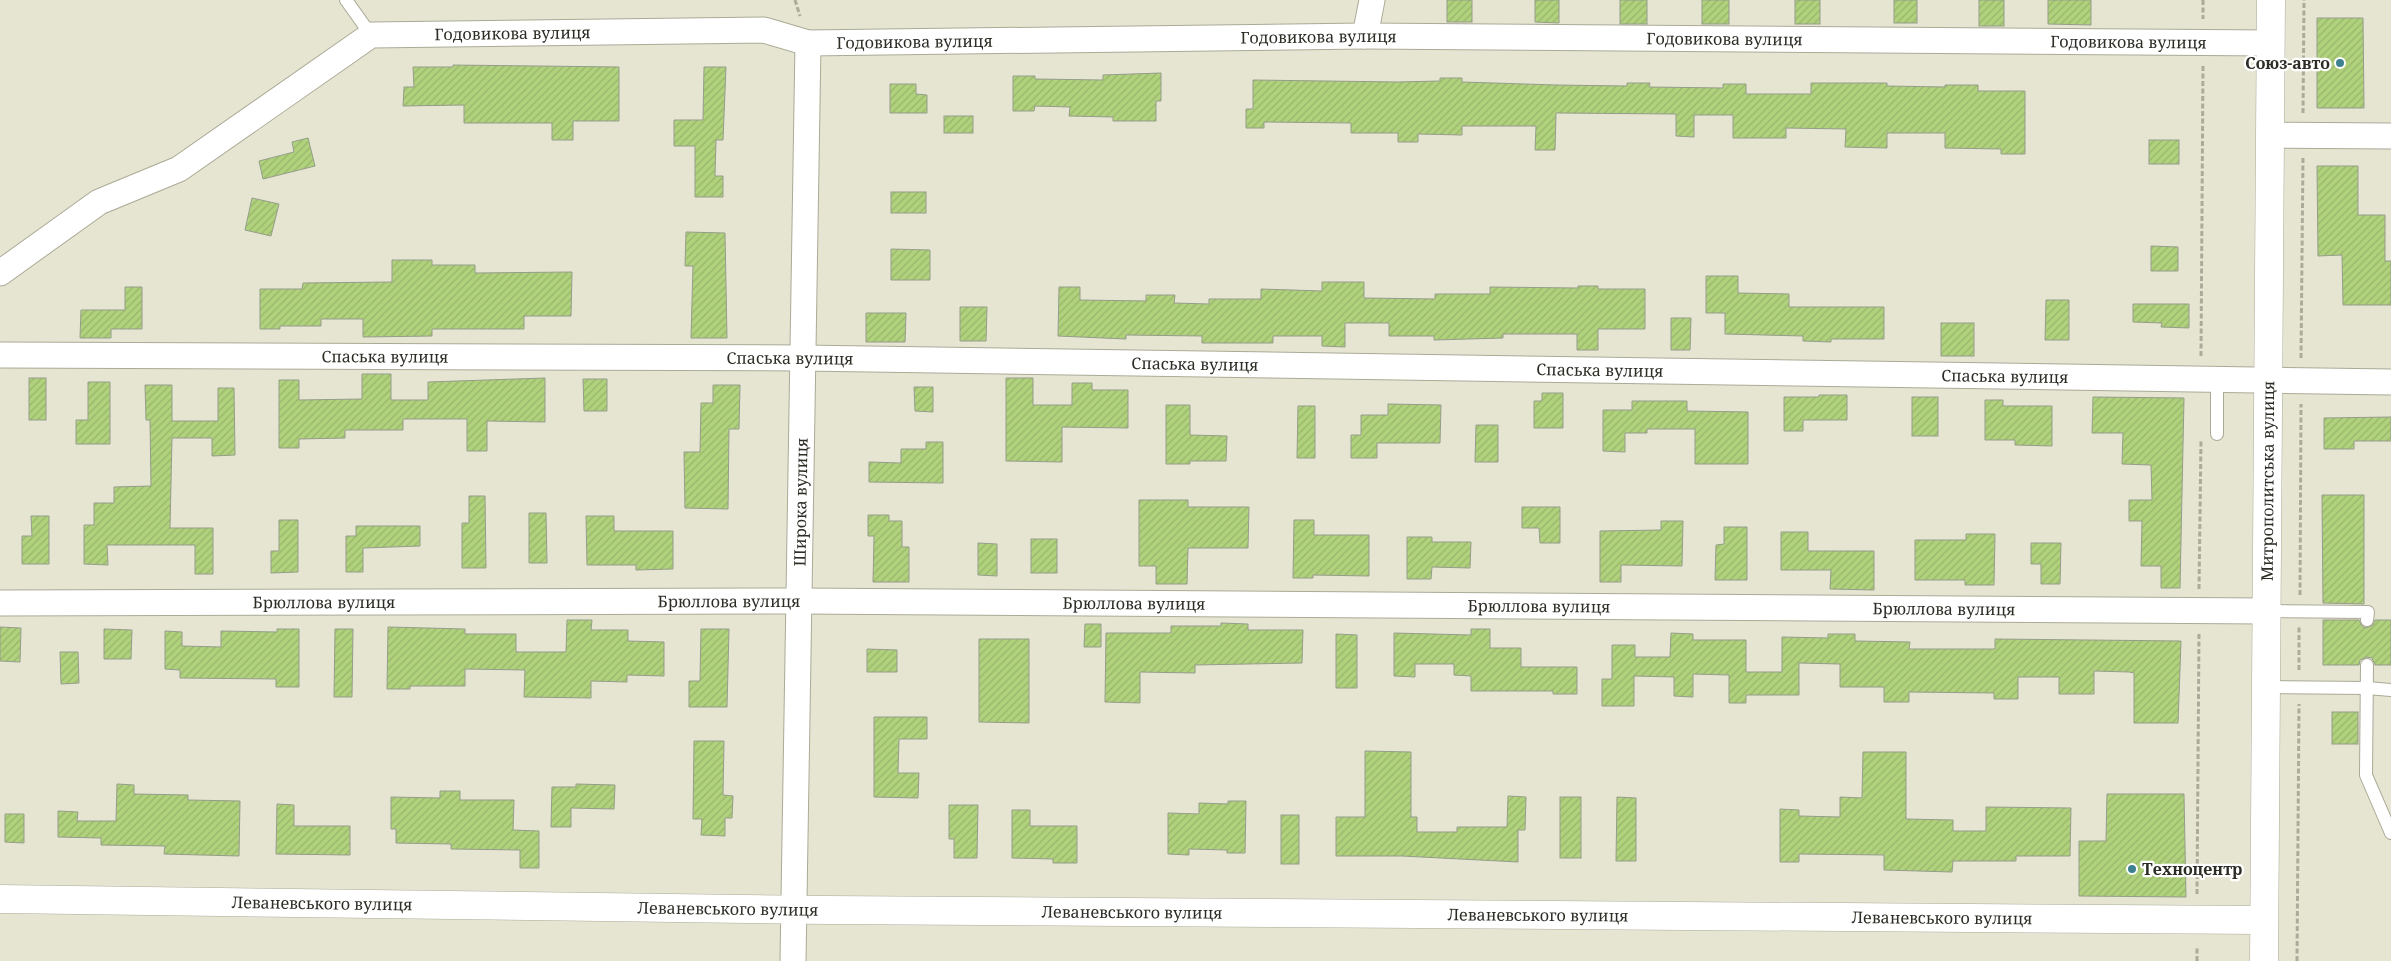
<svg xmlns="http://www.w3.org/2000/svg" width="2391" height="961" font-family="'Noto Serif',serif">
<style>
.building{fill:url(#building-hatch);stroke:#959d8b}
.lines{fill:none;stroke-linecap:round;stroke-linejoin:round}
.service-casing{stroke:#abaa97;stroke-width:14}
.minor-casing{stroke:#abaa97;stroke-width:27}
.tertiary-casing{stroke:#abaa97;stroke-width:29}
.secondary-casing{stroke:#abaa97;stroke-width:29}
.path{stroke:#acab9b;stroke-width:3;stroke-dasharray:5 2.5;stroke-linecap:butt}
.service{stroke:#fff;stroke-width:12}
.minor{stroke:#fff;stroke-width:25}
.tertiary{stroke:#fff;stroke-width:28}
.secondary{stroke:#fff;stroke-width:28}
.poi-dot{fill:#3d8090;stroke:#fff;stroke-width:2}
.labels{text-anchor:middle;stroke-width:4.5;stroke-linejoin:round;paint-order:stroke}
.street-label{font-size:16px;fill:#2d2c25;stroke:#fff}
.poi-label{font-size:16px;font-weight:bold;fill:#2d2c25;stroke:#fff;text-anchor:end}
</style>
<defs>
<pattern id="building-hatch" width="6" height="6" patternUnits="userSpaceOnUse" patternTransform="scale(1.25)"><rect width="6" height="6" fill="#b0d27c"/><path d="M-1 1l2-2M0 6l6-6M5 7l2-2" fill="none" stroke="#98b46b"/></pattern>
</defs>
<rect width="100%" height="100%" fill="#e6e5d1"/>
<g class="building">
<rect x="1447" y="0" width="25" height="22"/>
<polygon points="1535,0 1559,0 1559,23 1535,22"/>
<rect x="1620" y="0" width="27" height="24"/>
<rect x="1702" y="0" width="27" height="24"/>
<rect x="1795" y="0" width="25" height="24"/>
<rect x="1894" y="0" width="23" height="23"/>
<rect x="1979" y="0" width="25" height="26"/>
<polygon points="2048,0 2091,0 2091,25 2048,24"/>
<polygon points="2317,18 2363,18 2364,108 2317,108"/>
<polygon points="453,65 619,67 619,121 573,121 573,140 552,140 552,123 464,123 464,105 403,106 404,87 414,87 413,67 453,67"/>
<polygon points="704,67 726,67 723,140 716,140 715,176 723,176 723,197 695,197 695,146 674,146 674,120 703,120"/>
<polygon points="1161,73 1161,101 1156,101 1156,121 1113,121 1113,117 1069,116 1070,107 1035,106 1034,111 1013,111 1013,76 1035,76 1035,79 1103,80 1103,75"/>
<polygon points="1440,78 1462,78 1462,82 1556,85 1627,86 1627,83 1650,83 1649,87 1723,88 1723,84 1746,84 1746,94 1811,94 1811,83 1887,83 1887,86 1945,87 1945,85 1978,85 1978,91 2025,91 2025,154 2001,154 2001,149 1945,148 1945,133 1887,133 1887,148 1845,147 1846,129 1786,128 1786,138 1733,138 1733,115 1694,115 1694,137 1676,136 1676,114 1556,113 1555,150 1535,150 1536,126 1462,126 1462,135 1418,134 1418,142 1398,142 1398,133 1351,133 1351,123 1264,122 1264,128 1246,128 1246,109 1253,109 1253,80 1398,82 1440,81"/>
<polygon points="890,84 916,84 916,94 927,95 927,113 890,113"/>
<rect x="944" y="116" width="29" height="17"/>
<polygon points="308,138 315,166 263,179 259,161 294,152 292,142"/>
<rect x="2149" y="140" width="30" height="24"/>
<polygon points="2317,166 2358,166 2358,215 2385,215 2385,261 2391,261 2391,305 2343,305 2342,255 2318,256"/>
<rect x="891" y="192" width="35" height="21"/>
<polygon points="252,198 279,204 271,236 245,230"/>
<polygon points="686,232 725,233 727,338 691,338 693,266 685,266"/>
<polygon points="2151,246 2178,247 2178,271 2151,271"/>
<polygon points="891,249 930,250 930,280 891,280"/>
<polygon points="392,260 432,260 432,265 475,265 475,273 572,272 571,316 524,316 524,329 432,329 432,336 363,337 363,319 321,319 321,326 280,326 280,329 260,329 260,289 302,289 303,283 392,282"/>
<polygon points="1706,276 1738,276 1738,293 1789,294 1789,307 1884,307 1884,339 1831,339 1831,342 1803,341 1803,336 1725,334 1725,313 1706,313"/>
<polygon points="1322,282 1364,282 1364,298 1435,299 1435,294 1490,294 1490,287 1578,288 1578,286 1598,286 1598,289 1645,289 1645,329 1598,329 1598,350 1577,350 1577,334 1503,334 1503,338 1434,340 1434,336 1389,336 1389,323 1345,323 1345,347 1322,346 1322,336 1273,336 1273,343 1202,343 1202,336 1126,335 1126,339 1058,336 1059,287 1080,287 1080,300 1146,301 1146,295 1175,295 1174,303 1209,304 1209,299 1261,299 1261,289 1322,291"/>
<polygon points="125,287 142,287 142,329 111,329 111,338 80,338 81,310 125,310"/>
<polygon points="2046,300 2069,300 2069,340 2045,340"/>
<polygon points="2133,304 2189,304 2189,328 2161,327 2162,323 2133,322"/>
<polygon points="960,307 987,307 986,341 960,341"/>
<polygon points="866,313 906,313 905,342 866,342"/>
<polygon points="1671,318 1691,318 1690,350 1671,350"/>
<rect x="1941" y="323" width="33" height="33"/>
<polygon points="362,374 391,374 391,400 428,400 428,382 545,378 545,422 487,421 487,451 467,451 467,419 403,419 403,430 345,430 345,438 299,439 299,448 279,448 279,380 299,380 299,400 362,399"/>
<rect x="29" y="378" width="17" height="42"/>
<polygon points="1006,378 1033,378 1033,405 1072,405 1072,383 1092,383 1092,390 1128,390 1128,428 1062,427 1062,462 1006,461"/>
<polygon points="583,379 607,379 607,411 584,411"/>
<polygon points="88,382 110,382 110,444 76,444 76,420 88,420"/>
<polygon points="145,385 172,385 172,421 218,421 218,388 234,388 235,455 212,456 212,438 172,438 170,528 213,528 213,574 195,574 195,545 107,545 108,565 84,564 84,525 94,525 94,503 114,503 114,487 151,486 150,420 146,420"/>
<polygon points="713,385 740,385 739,429 729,429 728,509 685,508 684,452 700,452 701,403 713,403"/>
<polygon points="914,387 933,387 933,412 915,411"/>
<polygon points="1542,393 1563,393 1563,428 1534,428 1534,401 1542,401"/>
<polygon points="1819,395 1847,395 1847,420 1803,420 1803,431 1784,431 1784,397 1819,397"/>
<rect x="1912" y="397" width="26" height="39"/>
<polygon points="2093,397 2184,398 2180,588 2161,588 2161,566 2141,566 2142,521 2129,521 2129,500 2152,500 2151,465 2122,464 2123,433 2092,433"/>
<polygon points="1985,400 2003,400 2003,406 2052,406 2052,446 2015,445 2015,440 1985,440"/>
<polygon points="1632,401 1687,401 1687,411 1748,412 1748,464 1695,464 1695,429 1647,429 1647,433 1625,433 1625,452 1603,451 1603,410 1632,410"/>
<polygon points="1388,404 1441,405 1440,443 1377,443 1377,458 1351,458 1351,435 1361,435 1361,415 1388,415"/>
<polygon points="1166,405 1190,405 1190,435 1227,436 1226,461 1190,461 1190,464 1166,464"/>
<polygon points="1298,406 1315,406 1315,458 1297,458"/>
<polygon points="2391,417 2391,441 2354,441 2354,449 2324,449 2324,418"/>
<polygon points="1476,425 1498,425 1498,462 1475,462"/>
<polygon points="926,442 943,442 943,483 869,482 869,462 901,463 901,449 926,449"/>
<polygon points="2322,495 2364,495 2364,604 2323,603"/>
<polygon points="469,496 485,496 486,568 462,568 462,523 469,523"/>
<polygon points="1139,500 1188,500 1188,507 1249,507 1248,548 1188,548 1187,584 1156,584 1156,566 1139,566"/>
<polygon points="1522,507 1560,507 1560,543 1540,543 1539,528 1522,528"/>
<polygon points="529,513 546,513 547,563 529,563"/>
<polygon points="868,515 889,515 889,521 902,521 902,547 909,547 909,582 873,582 874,536 868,536"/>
<polygon points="31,516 49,516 49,564 22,564 22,536 32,536"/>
<polygon points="586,516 614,516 614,531 673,531 673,569 636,570 636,565 587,565"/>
<polygon points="279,520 298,520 298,572 271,573 271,551 279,551"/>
<polygon points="1294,520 1314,520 1314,535 1369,535 1369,576 1313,575 1313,578 1293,578"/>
<polygon points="1661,521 1683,521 1682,566 1621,565 1621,582 1600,582 1600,531 1661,530"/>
<polygon points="356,526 420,526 420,546 363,548 363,572 346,572 346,536 356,536"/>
<polygon points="1724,527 1747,527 1747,580 1715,580 1716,545 1724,544"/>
<polygon points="1781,532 1808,532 1808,551 1874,551 1874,590 1830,589 1831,570 1781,570"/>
<polygon points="1966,534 1995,534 1994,585 1965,585 1965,580 1915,580 1915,540 1966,540"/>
<polygon points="1407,537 1432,537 1432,542 1471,542 1470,568 1432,567 1431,579 1407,579"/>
<rect x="1031" y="539" width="26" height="34"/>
<polygon points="978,543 997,544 997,576 978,575"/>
<polygon points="2031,543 2061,543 2060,584 2041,584 2041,564 2031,564"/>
<polygon points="567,620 592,620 591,630 628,630 628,641 664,642 664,676 627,675 627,682 591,681 591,698 524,697 525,670 465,669 465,686 410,686 410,689 387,689 388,627 465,629 465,634 516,634 516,652 566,652"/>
<polygon points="2323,620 2359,620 2362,626 2366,628 2373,625 2375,620 2391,620 2391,665 2375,665 2372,658 2367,657 2360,660 2359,665 2323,665"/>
<polygon points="1221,623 1248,624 1248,630 1303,630 1302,663 1195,665 1195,673 1140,672 1140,703 1105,702 1106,633 1171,633 1171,626 1221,626"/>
<polygon points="1085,624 1101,624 1101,647 1084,647"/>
<polygon points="0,627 21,628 20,662 0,661"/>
<polygon points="104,629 132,630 131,659 104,659"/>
<polygon points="277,629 299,629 299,687 276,687 276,679 180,678 180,670 165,669 165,631 182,632 182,646 221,647 221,631 277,632"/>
<polygon points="335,629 353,629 352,697 334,697"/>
<polygon points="701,629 729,629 727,707 689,707 689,681 700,681"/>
<polygon points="1471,629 1490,629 1490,648 1521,648 1521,667 1577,667 1577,694 1553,694 1553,691 1471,691 1471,676 1454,675 1454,664 1415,664 1415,677 1394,676 1394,633 1471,635"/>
<polygon points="1671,633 1693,634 1693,640 1746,640 1746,672 1782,672 1782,637 1828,638 1828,634 1855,634 1855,641 1910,642 1909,649 1995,649 1995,639 2181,641 2178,723 2134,723 2134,673 2129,672 2094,671 2094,694 2059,694 2059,677 2018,677 2018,699 1994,699 1994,693 1909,692 1909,702 1884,702 1884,687 1840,687 1840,664 1799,663 1799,695 1746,695 1746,703 1729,703 1729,675 1693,674 1693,697 1674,696 1674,677 1634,676 1634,706 1602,706 1602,679 1612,679 1612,645 1635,645 1635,657 1670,657"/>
<polygon points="1336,634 1357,635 1357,688 1336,688"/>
<polygon points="979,639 1029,639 1029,723 979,722"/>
<polygon points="867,649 897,650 897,672 867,672"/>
<polygon points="60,652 78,652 79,683 61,684"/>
<rect x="2332" y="712" width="26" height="32"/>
<polygon points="874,717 927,717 927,739 899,739 898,773 919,773 918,798 874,797"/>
<polygon points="694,741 724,741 723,795 733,796 732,818 725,818 725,836 701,835 702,819 693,819"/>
<polygon points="1365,751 1411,752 1411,817 1417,817 1417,832 1457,832 1457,827 1507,827 1508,796 1526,797 1525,830 1518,830 1518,862 1402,856 1336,856 1336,817 1365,817"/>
<polygon points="1863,752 1906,752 1906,819 1953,820 1953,831 1986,831 1986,807 2071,808 2070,856 2016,856 2016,861 1953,861 1952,872 1884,870 1884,855 1799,854 1799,862 1780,862 1780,809 1799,810 1799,816 1840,817 1840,797 1862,798"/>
<polygon points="117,784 134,785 134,794 188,795 188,800 240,801 239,856 164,854 165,846 101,845 101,838 58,837 58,811 78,812 77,821 116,821"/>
<polygon points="576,784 615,785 614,809 571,808 571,827 551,827 552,787 576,787"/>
<polygon points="440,791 460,791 460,800 514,800 513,830 539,831 539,868 520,868 520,850 451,849 451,844 396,843 396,829 391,829 391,797 440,798"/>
<polygon points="2107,794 2184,794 2186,897 2079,896 2079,841 2106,841"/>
<rect x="1560" y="797" width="21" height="61"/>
<polygon points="1617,797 1636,798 1636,861 1616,861"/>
<polygon points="1228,801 1246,801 1245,853 1227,853 1227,850 1189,849 1189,855 1168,854 1168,813 1199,814 1199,803 1228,804"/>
<polygon points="277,804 294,805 294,826 350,826 350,855 276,854"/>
<polygon points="949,805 978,805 977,858 954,858 954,839 949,839"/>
<polygon points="1012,810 1030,810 1030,826 1077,826 1077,863 1053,863 1053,859 1012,858"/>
<polygon points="5,814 24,814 24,843 5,842"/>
<rect x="1281" y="815" width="18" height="49"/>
</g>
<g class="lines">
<g class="service-casing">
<g id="service">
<polyline points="346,0 371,35"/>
<polyline points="2217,434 2217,380"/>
<polyline points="2266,611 2368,612 2367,620"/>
<polyline points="2367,665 2366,775 2391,833"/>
<polyline points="2266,687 2367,688 2391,690"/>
</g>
</g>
<g class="minor-casing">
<g id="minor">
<polyline points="1365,36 1372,0"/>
<polyline points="2270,135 2391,136"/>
<path id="s1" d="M0 273 99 202 179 169 371 35 764 30 808 43 1365 36 2271 43"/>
<path id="s2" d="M0 355 803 358 2391 382"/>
<path id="s3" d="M0 603 799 601 2266 611"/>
<path id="s4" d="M793 961 808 43"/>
</g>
</g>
<g class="tertiary-casing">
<g id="tertiary">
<path id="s5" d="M0 899 827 910 2264 920"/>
</g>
</g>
<g class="secondary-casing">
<g id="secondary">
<path id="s6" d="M2264 961 2271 0"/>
</g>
</g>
<g class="path">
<polyline points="795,0 800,16"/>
<polyline points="2203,0 2203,19"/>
<polyline points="2303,113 2304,0"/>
<polyline points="2201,356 2203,65"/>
<polyline points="2301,358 2303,157"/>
<polyline points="2199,589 2201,440"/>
<polyline points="2300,595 2301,404"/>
<polyline points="2299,670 2299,627"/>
<polyline points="2197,894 2199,632"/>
<polyline points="2197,961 2197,948"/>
<polyline points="2297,961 2299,704"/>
</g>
<use href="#service" class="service"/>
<use href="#minor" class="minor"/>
<use href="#tertiary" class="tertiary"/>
<use href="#secondary" class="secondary"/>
</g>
<g class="poi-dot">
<circle cx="2340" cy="63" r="5"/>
<circle cx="2132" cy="869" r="5"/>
</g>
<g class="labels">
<g class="street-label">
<text dy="6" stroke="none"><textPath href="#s1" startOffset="584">Годовикова вулиця</textPath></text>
<text dy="6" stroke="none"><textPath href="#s1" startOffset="1392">Годовикова вулиця</textPath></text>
<text dy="6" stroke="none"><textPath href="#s1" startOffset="1798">Годовикова вулиця</textPath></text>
<text dy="6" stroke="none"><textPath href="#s1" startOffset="988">Годовикова вулиця</textPath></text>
<text dy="6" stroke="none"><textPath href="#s1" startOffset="2202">Годовикова вулиця</textPath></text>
<text dy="6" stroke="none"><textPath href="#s2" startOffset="385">Спаська вулиця</textPath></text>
<text dy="6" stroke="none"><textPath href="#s2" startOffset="790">Спаська вулиця</textPath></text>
<text dy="6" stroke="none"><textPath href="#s2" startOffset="1195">Спаська вулиця</textPath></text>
<text dy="6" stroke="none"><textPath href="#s2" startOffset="1600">Спаська вулиця</textPath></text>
<text dy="6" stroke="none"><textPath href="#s2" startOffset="2005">Спаська вулиця</textPath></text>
<text dy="6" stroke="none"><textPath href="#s6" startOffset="480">Митрополитська вулиця</textPath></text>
<text dy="6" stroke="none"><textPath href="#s4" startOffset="459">Широка вулиця</textPath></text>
<text dy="6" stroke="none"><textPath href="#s3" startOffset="729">Брюллова вулиця</textPath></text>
<text dy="6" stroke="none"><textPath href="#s3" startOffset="324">Брюллова вулиця</textPath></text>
<text dy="6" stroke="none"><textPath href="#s3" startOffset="1134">Брюллова вулиця</textPath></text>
<text dy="6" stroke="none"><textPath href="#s3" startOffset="1539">Брюллова вулиця</textPath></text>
<text dy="6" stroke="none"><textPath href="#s3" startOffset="1944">Брюллова вулиця</textPath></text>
<text dy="6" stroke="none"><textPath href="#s5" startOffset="322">Леваневського вулиця</textPath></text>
<text dy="6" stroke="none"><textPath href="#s5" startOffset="728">Леваневського вулиця</textPath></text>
<text dy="6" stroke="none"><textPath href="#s5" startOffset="1132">Леваневського вулиця</textPath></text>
<text dy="6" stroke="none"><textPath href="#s5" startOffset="1538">Леваневського вулиця</textPath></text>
<text dy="6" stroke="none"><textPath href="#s5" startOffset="1942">Леваневського вулиця</textPath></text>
</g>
<g class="poi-label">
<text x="2330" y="69">Союз-авто</text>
<text x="2142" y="875" text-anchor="start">Техноцентр</text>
</g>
</g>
</svg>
